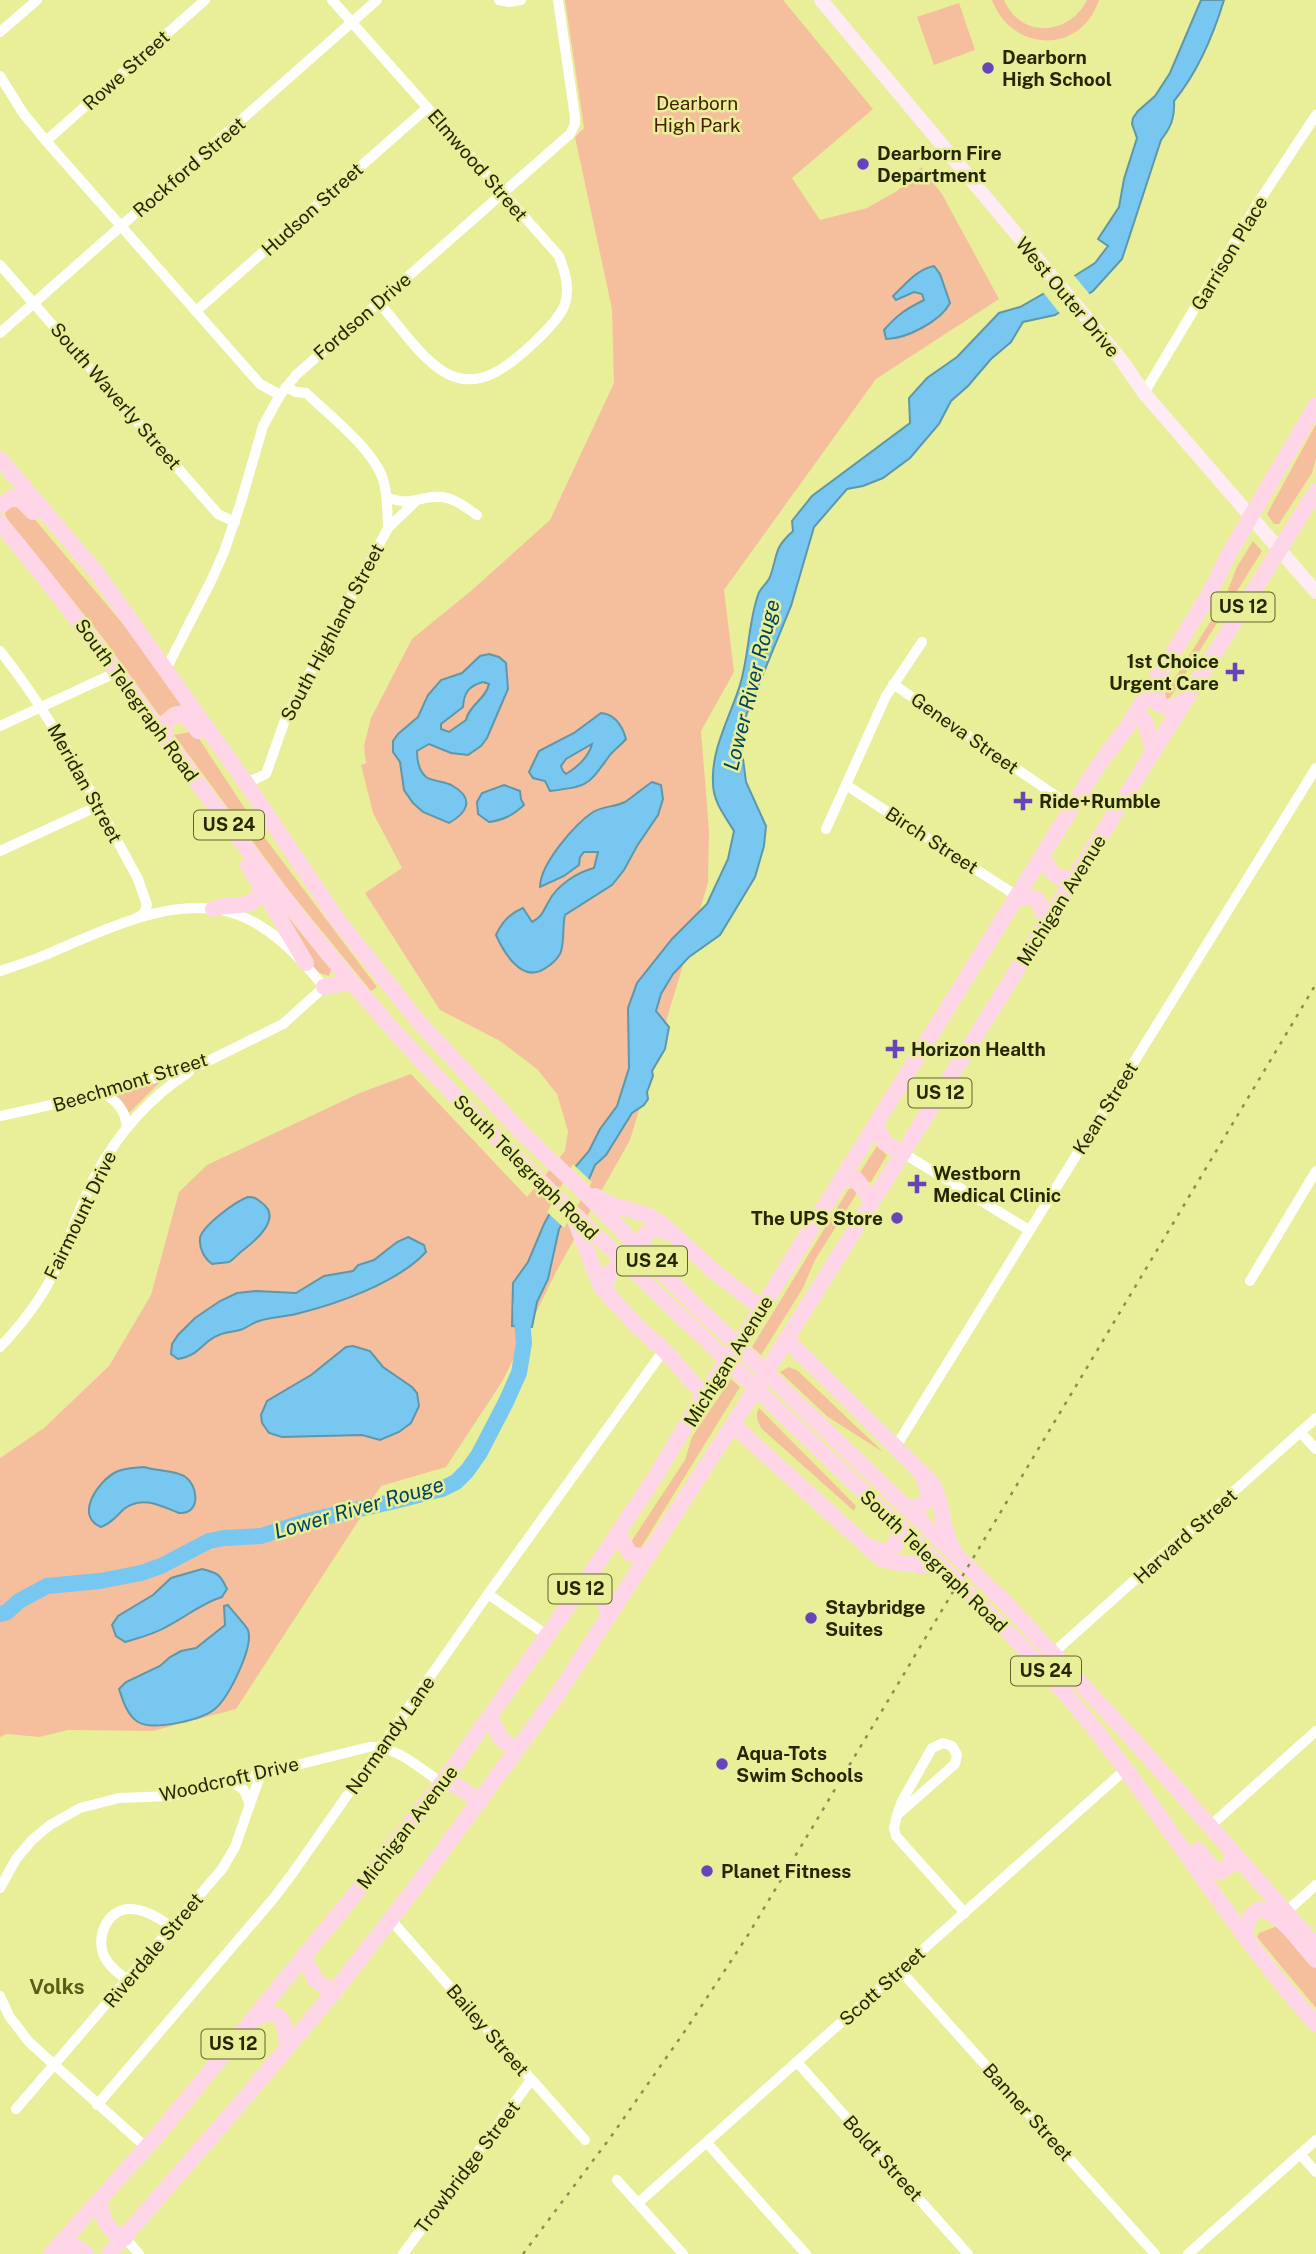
<svg xmlns="http://www.w3.org/2000/svg" width="1316" height="2254" font-family="'Public Sans',sans-serif">
<style>
.green{fill:#f5bf9e}
.water{fill:#77c7f0;stroke:#5e97a9;stroke-width:2;fill-rule:evenodd}
.pier{fill:#e8ef98}
.lines{fill:none;stroke-linecap:round;stroke-linejoin:round}
.river{stroke:#77c7f0;stroke-width:16}
.street{stroke:#fff;stroke-width:10}
.secondary{stroke:#feebf3;stroke-width:14}
.primary{stroke:#fed6e7;stroke-width:16}
.rail{stroke:#8a8e50;stroke-width:2.5;stroke-dasharray:3.5 7;stroke-linecap:butt}
.poi-dot{fill:#6743bc;stroke:#e8ef98;stroke-width:2.5}
.labels{text-anchor:middle;stroke-width:5;stroke-linejoin:round;paint-order:stroke}
.shield{fill:#e8ef98;stroke:#60622f;stroke-width:2}
.shield-label{font-size:18px;font-weight:bold;fill:#252602}
.poi-label{font-size:19px;font-weight:bold;fill:#252602;stroke:#e8ef98;text-anchor:start}
.street-label{font-size:19px;fill:#252602;stroke:#e8ef98}
.park-label{font-size:19px;fill:#471d00;stroke:#e8ef98}
.water-label{font-size:21px;font-style:italic;fill:#004560;stroke:#e8ef98}
.neighbourhood-label{font-size:21px;font-weight:bold;fill:#595d1a;stroke:#e8ef98}
</style>
<rect width="100%" height="100%" fill="#e8ef98"/>
<g class="green">
<polygon points="565,0 783,0 873,109 792,178 820,220 867,208 897,191 921,167 942,194 999,299 876,379 724,590 734,672 701,731 709,830 708,883 630,1140 557,1270 502,1382 446,1467 381,1486 236,1709 153,1731 68,1730 39,1737 7,1734 0,1737 0,1458 44,1428 109,1366 151,1295 179,1192 207,1165 362,1092 411,1074 527,1197 565,1151 568,1131 557,1094 537,1069 500,1041 440,1010 365,893 402,868 373,813 361,765 366,763 364,746 371,718 412,639 472,590 550,520 614,383 612,309 575,137 584,128"/>
<path d="M992 0H1004C1021 39 1069 36 1087 0H1099C1081 55 1012 53 992 0Z"/>
<polygon points="959,3 975,50 934,65 917,17"/>
<polygon points="1316,424 1316,459 1312,473 1279,524 1274,524 1267,514"/>
<polygon points="9,507 17,507 32,516 128,630 182,705 170,708 161,716 159,715 103,638 7,519 5,514"/>
<polygon points="1253,541 1262,551 1170,698 1166,699 1165,694 1224,600 1237,567"/>
<polygon points="194,731 259,830 377,987 371,991 290,892 174,735"/>
<polygon points="281,908 331,970 329,976 314,971"/>
<polygon points="161,1081 130,1112 127,1112 115,1095"/>
<polygon points="877,1146 887,1155 871,1182 869,1182 859,1174"/>
<polygon points="852,1188 857,1193 815,1260 803,1288 761,1355 752,1347 848,1190"/>
<polygon points="789,1367 798,1371 883,1452 828,1417 780,1372"/>
<polygon points="731,1379 740,1387 640,1549 636,1550 631,1542 685,1460 692,1437"/>
<path d="M759 1408 856 1506 854 1511 762 1429C757 1421 755 1416 759 1408Z"/>
<polygon points="1277,1926 1316,1967 1316,2008 1257,1937 1259,1933"/>
</g>
<g class="water">
<path d="M1201 0H1224C1213 36 1198 72 1174 101 1175 118 1171 127 1161 140L1122 259 1093 291 1055 315 1023 322 1011 342 991 359 968 386 951 401 939 424 910 458 883 478 863 486 847 489 814 527 791 606 747 713 740 736 746 782 766 826 764 846 755 877 720 935 689 957 673 974 661 994 656 1011 669 1027 665 1049 652 1071 653 1076 647 1092 648 1099 644 1105 632 1113 606 1155 595 1165 589 1179 559 1229 548 1279 537 1302 532 1327 512 1326 513 1283 528 1262 544 1224 576 1166 589 1151 600 1129 617 1106 629 1068 628 1008 637 983 672 939 707 904 728 859 734 831C725 816 713 802 713 783 711 749 730 717 740 685 749 656 748 624 758 595 760 588 767 584 770 577 778 555 773 549 793 531L792 521 812 496 910 423 909 398 927 378 957 357 999 313 1020 307 1076 275 1095 263 1108 246 1098 239 1119 207 1124 179 1137 138 1132 124 1133 118 1138 111 1155 96 1170 73Z"/>
<path d="M934 266 940 274 950 303C941 321 906 339 886 339L884 330C897 315 906 309 924 300L922 294 914 292 896 300 893 296C905 285 917 269 934 266Z"/>
<path d="M489 654 499 657 506 663 508 689 487 738 481 746 468 755 451 753 429 744 417 751C417 760 418 770 426 777 434 782 445 781 453 786 475 799 467 813 449 823L423 812 413 803 404 790 400 762 393 752V741L398 734 418 717 428 695 441 680 462 673 480 656ZM483 682 489 684C486 699 469 705 466 720L449 732 441 729V724L463 707C464 692 469 686 483 682Z"/>
<path d="M601 713C615 714 622 725 626 739 621 745 615 749 610 755 587 786 590 786 550 791L545 781 533 778 529 772 539 751 574 733ZM592 744C589 756 578 767 566 774L563 771 561 766 566 759Z"/>
<path d="M652 782 661 785 663 799 658 815 637 846 624 870 612 885 565 915C562 927 565 943 560 954 556 961 551 965 544 969 522 983 504 953 496 935 502 922 509 914 523 908L532 922C543 916 543 911 549 901 557 885 578 872 594 868L598 852H584L580 857 579 865 564 876 540 887C540 864 575 824 593 812 603 806 615 807 625 802 634 796 643 788 652 782Z"/>
<path d="M504 785 520 791 521 799 524 805C513 815 504 820 489 822L478 814 477 802 482 793Z"/>
<path d="M248 1197C255 1197 256 1198 262 1203 283 1218 255 1241 242 1251 238 1254 234 1259 229 1262 224 1263 217 1263 212 1264 204 1258 199 1248 200 1238 202 1226 236 1201 248 1197Z"/>
<path d="M408 1237 424 1245 426 1252C397 1283 337 1304 296 1314 284 1317 271 1317 259 1321 252 1323 247 1328 240 1330 233 1332 225 1332 219 1335 202 1341 200 1356 178 1359L171 1354 172 1344 178 1335 195 1318 220 1301 237 1293 256 1291 296 1293 324 1276 353 1271 358 1265 374 1260 397 1242Z"/>
<polygon points="353,1346 370,1351 383,1367 412,1387 417,1393 419,1406 411,1423 399,1432 380,1440 362,1435 282,1437 269,1433 262,1423 261,1415 267,1401 311,1375 346,1347"/>
<path d="M144 1467C156 1471 173 1470 184 1476 199 1485 201 1515 179 1513 161 1506 142 1495 124 1509 116 1516 112 1523 101 1527 74 1516 98 1481 116 1472 124 1468 136 1468 144 1467Z"/>
<path d="M202 1569C218 1573 220 1574 227 1589L222 1597C202 1603 187 1616 168 1626 155 1634 139 1638 125 1642L116 1636 112 1625 118 1616 153 1595 171 1578Z"/>
<path d="M228 1605C232 1611 246 1625 248 1630 254 1647 229 1696 216 1708 203 1720 153 1731 138 1722 127 1715 123 1701 119 1689L126 1682 160 1666 170 1657 181 1651 196 1648 225 1625 224 1606Z"/>
</g>
<g class="pier">
<polygon points="1072,273 1091,296 1061,315 1042,291"/>
<polygon points="573,1164 592,1182 564,1228 547,1212"/>
</g>
<g class="lines">
<polyline class="river" points="0,1614 7,1612 19,1601 47,1586 100,1581 141,1573 161,1566 209,1541 224,1538 261,1536 307,1521 395,1501 442,1489 456,1482 467,1471 479,1454 506,1402 519,1373 524,1343 521,1306"/>
<g class="street">
<path d="M332 0 559 256C565 272 570 287 565 304 558 324 512 365 492 374 481 379 467 381 455 377 426 368 399 324 378 302"/>
<polyline points="499,0 509,2 521,0"/>
<polyline points="0,32 37,0"/>
<polyline points="0,76 23,113 46,141 260,384 280,395"/>
<polyline points="46,141 205,0"/>
<polyline points="0,265 218,514 235,522"/>
<polyline points="196,311 427,108"/>
<polyline points="0,333 377,0"/>
<polyline points="1144,393 1256,206 1316,115"/>
<path d="M387 497C413 508 422 494 443 497 456 499 466 508 477 515"/>
<polyline points="388,528 415,502"/>
<path d="M0 651C56 721 95 801 138 879L147 905 144 913 137 918"/>
<polyline points="166,669 211,581 224,552 241,502 263,426 280,395 296,375 570,134 575,124 575,117 558,0"/>
<polyline points="893,684 1072,807"/>
<polyline points="0,726 117,672"/>
<path d="M246 783 266 774 286 717 388 528C387 511 388 495 383 479 372 448 329 415 306 393L296 392 286 387"/>
<polyline points="846,785 1017,896"/>
<polyline points="826,829 886,696 922,642"/>
<polyline points="0,851 98,806"/>
<path d="M0 971C15 966 31 961 45 955 100 932 169 896 229 912 269 923 300 957 324 987L283 1024 200 1065 96 1095 0 1116"/>
<path d="M102 1093C117 1100 126 1111 127 1128"/>
<polyline points="903,1153 1029,1230"/>
<polyline points="1250,1281 1316,1171"/>
<path d="M0 1347C22 1324 43 1297 56 1268 70 1238 80 1204 96 1174 119 1132 149 1098 189 1072"/>
<polyline points="1300,1432 1316,1449"/>
<polyline points="895,1448 1316,768"/>
<polyline points="488,1594 548,1636"/>
<polyline points="1053,1653 1316,1418"/>
<polyline points="231,1781 244,1790 250,1805"/>
<polyline points="897,1815 902,1801 932,1748 943,1743 952,1746 957,1755 955,1764 897,1815 894,1828 896,1836 965,1913"/>
<polyline points="1209,1827 1316,1731"/>
<path d="M0 1888 16 1859 32 1840 50 1825 80 1808 119 1798 172 1796 369 1747C396 1745 420 1769 442 1783"/>
<polyline points="1286,1912 1316,1885"/>
<polyline points="391,1920 585,2140"/>
<polyline points="900,1970 1155,2254"/>
<path d="M127 1980C120 1974 112 1969 107 1961 93 1942 106 1907 132 1909 147 1910 160 1919 172 1927"/>
<polyline points="0,1996 9,2016 29,2042 147,2148"/>
<polyline points="797,2062 968,2254"/>
<polyline points="97,2105 273,1899 292,1874 488,1594 664,1350"/>
<polyline points="16,2109 222,1869 235,1847 261,1773"/>
<polyline points="707,2143 806,2254"/>
<polyline points="1300,2154 1316,2172"/>
<polyline points="617,2180 683,2254"/>
<polyline points="638,2203 1126,1769"/>
<polyline points="125,2238 139,2254"/>
<polyline points="403,2254 531,2080"/>
<polyline points="1188,2254 1316,2140"/>
</g>
<polyline class="secondary" points="821,0 1085,316 1122,361 1144,393 1316,592"/>
<g class="primary">
<polyline points="0,459 96,572 246,783 337,919 418,1021 522,1133 583,1191 689,1299 1005,1602 1138,1745 1316,1946"/>
<polyline points="0,506 11,498 20,499 33,512"/>
<path d="M0 523C142 693 258 883 408 1046 479 1123 553 1195 629 1266 711 1345 793 1424 875 1503 933 1559 993 1614 1047 1673 1147 1782 1217 1914 1316 2024"/>
<path d="M1156 678 1158 704C1169 710 1176 707 1185 700"/>
<polyline points="1135,713 1145,721 1153,752"/>
<polyline points="164,736 166,722 177,714 185,715 198,731"/>
<path d="M1042 856C1052 873 1052 879 1074 879"/>
<polyline points="248,865 306,963"/>
<polyline points="1017,896 1037,899 1047,922"/>
<path d="M213 909C231 901 256 913 261 888"/>
<polyline points="324,987 352,982"/>
<polyline points="875,1125 885,1143 903,1153"/>
<polyline points="842,1178 857,1180 872,1202"/>
<polyline points="595,1196 612,1205 648,1215 661,1223 716,1273 761,1308"/>
<polyline points="575,1220 601,1287 637,1326 664,1350 704,1395"/>
<polyline points="646,1255 642,1242 646,1233 657,1229 670,1233"/>
<polyline points="608,1294 606,1287 608,1274 619,1265 628,1266"/>
<path d="M786 1339 932 1483C944 1503 941 1529 953 1549"/>
<path d="M733 1425 880 1558C899 1566 921 1563 940 1568"/>
<path d="M907 1508 922 1506C930 1497 928 1490 924 1479"/>
<polyline points="618,1532 630,1554 640,1556 650,1553"/>
<polyline points="870,1547 884,1552 895,1546 898,1538 897,1524"/>
<path d="M581 1588C601 1592 601 1598 610 1614"/>
<polyline points="490,1717 501,1739 517,1751"/>
<polyline points="442,1783 456,1785 480,1802"/>
<polyline points="1198,1850 1210,1866 1219,1872 1231,1865 1232,1859 1231,1851"/>
<path d="M1246 1938C1246 1924 1247 1915 1261 1909 1284 1916 1300 1943 1316 1960"/>
<polyline points="304,1956 316,1981 334,1992"/>
<path d="M254 2018C284 2006 285 2023 287 2047"/>
<path d="M99 2201C105 2221 104 2229 125 2238"/>
<path d="M54 2251C67 2245 75 2243 86 2254"/>
<polyline points="51,2254 160,2132 373,1872 442,1783 581,1588 652,1482 704,1395 750,1327 1097,767 1127,727 1208,596 1230,552 1316,405"/>
<polyline points="109,2254 238,2106 334,1992 418,1884 560,1691 746,1404 1316,491"/>
</g>
<polyline class="rail" points="523,2254 610,2138 687,2028 748,1935 1316,984"/>
</g>
<g class="poi-dot">
<circle cx="988" cy="68" r="7"/>
<circle cx="863" cy="164" r="7"/>
<path d="M1231.5 661.5h7v7h7v7h-7v7h-7v-7h-7v-7h7z"/>
<path d="M1019.5 790.5h7v7h7v7h-7v7h-7v-7h-7v-7h7z"/>
<path d="M891.5 1038.5h7v7h7v7h-7v7h-7v-7h-7v-7h7z"/>
<path d="M913.5 1173.5h7v7h7v7h-7v7h-7v-7h-7v-7h7z"/>
<circle cx="897" cy="1218" r="7"/>
<circle cx="811" cy="1618" r="7"/>
<circle cx="722" cy="1764" r="7"/>
<circle cx="707" cy="1871" r="7"/>
</g>
<g class="labels">
<g class="shield">
<rect x="1211.5" y="592.5" width="63" height="29" rx="5"/>
<rect x="194" y="810.5" width="70" height="29" rx="5"/>
<rect x="908.5" y="1078.5" width="63" height="29" rx="5"/>
<rect x="617" y="1246.5" width="70" height="29" rx="5"/>
<rect x="548.5" y="1574.5" width="63" height="29" rx="5"/>
<rect x="1011" y="1656.5" width="70" height="29" rx="5"/>
<rect x="201.5" y="2029.5" width="63" height="29" rx="5"/>
</g>
<g class="shield-label">
<text x="1243" y="613">US 12</text>
<text x="229" y="831">US 24</text>
<text x="940" y="1099">US 12</text>
<text x="652" y="1267">US 24</text>
<text x="580" y="1595">US 12</text>
<text x="1046" y="1677">US 24</text>
<text x="233" y="2050">US 12</text>
</g>
<g class="poi-label">
<text x="1002" y="64">Dearborn<tspan x="1002" dy="22">High School</tspan></text>
<text x="877" y="160">Dearborn Fire<tspan x="877" dy="22">Department</tspan></text>
<text x="1219" y="668" text-anchor="end">1st Choice<tspan x="1219" dy="22">Urgent Care</tspan></text>
<text x="1039" y="808">Ride+Rumble</text>
<text x="911" y="1056">Horizon Health</text>
<text x="933" y="1180">Westborn<tspan x="933" dy="22">Medical Clinic</tspan></text>
<text x="883" y="1225" text-anchor="end">The UPS Store</text>
<text x="825" y="1614">Staybridge<tspan x="825" dy="22">Suites</tspan></text>
<text x="736" y="1760">Aqua-Tots<tspan x="736" dy="22">Swim Schools</tspan></text>
<text x="721" y="1878">Planet Fitness</text>
</g>
<g class="street-label">
<text transform="translate(126 70) rotate(-42)" y="7">Rowe Street</text>
<text transform="translate(478 165) rotate(49)" y="7">Elmwood Street</text>
<text transform="translate(189 167) rotate(-41)" y="7">Rockford Street</text>
<text transform="translate(312 209) rotate(-42)" y="7">Hudson Street</text>
<text transform="translate(1229 253) rotate(-59)" y="7">Garrison Place</text>
<text transform="translate(1068 297) rotate(50)" y="7">West Outer Drive</text>
<text transform="translate(362 316) rotate(-41)" y="7">Fordson Drive</text>
<text transform="translate(116 396) rotate(49)" y="7">South Waverly Street</text>
<text transform="translate(332 632) rotate(-62)" y="7">South Highland Street</text>
<text transform="translate(137 700) rotate(54)" y="7">South Telegraph Road</text>
<text transform="translate(965 733) rotate(35)" y="7">Geneva Street</text>
<text transform="translate(85 783) rotate(61)" y="7">Meridan Street</text>
<text transform="translate(932 840) rotate(33)" y="7">Birch Street</text>
<text transform="translate(1061 900) rotate(-58)" y="7">Michigan Avenue</text>
<text transform="translate(130 1082) rotate(-17)" y="7">Beechmont Street</text>
<text transform="translate(1105 1108) rotate(-58)" y="7">Kean Street</text>
<text transform="translate(526 1167) rotate(45)" y="7">South Telegraph Road</text>
<text transform="translate(80 1215) rotate(-64)" y="7">Fairmount Drive</text>
<text transform="translate(728 1361) rotate(-58)" y="7">Michigan Avenue</text>
<text transform="translate(1185 1536) rotate(-42)" y="7">Harvard Street</text>
<text transform="translate(934 1561) rotate(44)" y="7">South Telegraph Road</text>
<text transform="translate(390 1735) rotate(-55)" y="7">Normandy Lane</text>
<text transform="translate(229 1779) rotate(-13)" y="7">Woodcroft Drive</text>
<text transform="translate(407 1827) rotate(-52)" y="7">Michigan Avenue</text>
<text transform="translate(153 1950) rotate(-50)" y="7">Riverdale Street</text>
<text transform="translate(882 1986) rotate(-42)" y="7">Scott Street</text>
<text transform="translate(488 2030) rotate(49)" y="7">Bailey Street</text>
<text transform="translate(1028 2112) rotate(48)" y="7">Banner Street</text>
<text transform="translate(883 2158) rotate(48)" y="7">Boldt Street</text>
<text transform="translate(467 2167) rotate(-53)" y="7">Trowbridge Street</text>
</g>
<g class="park-label">
<text x="697" y="110">Dearborn<tspan x="697" dy="22">High Park</tspan></text>
</g>
<g class="water-label">
<text transform="translate(752 685) rotate(-76)" y="7">Lower River Rouge</text>
<text transform="translate(359 1508) rotate(-16)" y="7">Lower River Rouge</text>
</g>
<g class="neighbourhood-label">
<text x="57" y="1994">Volks</text>
</g>
</g>
</svg>
